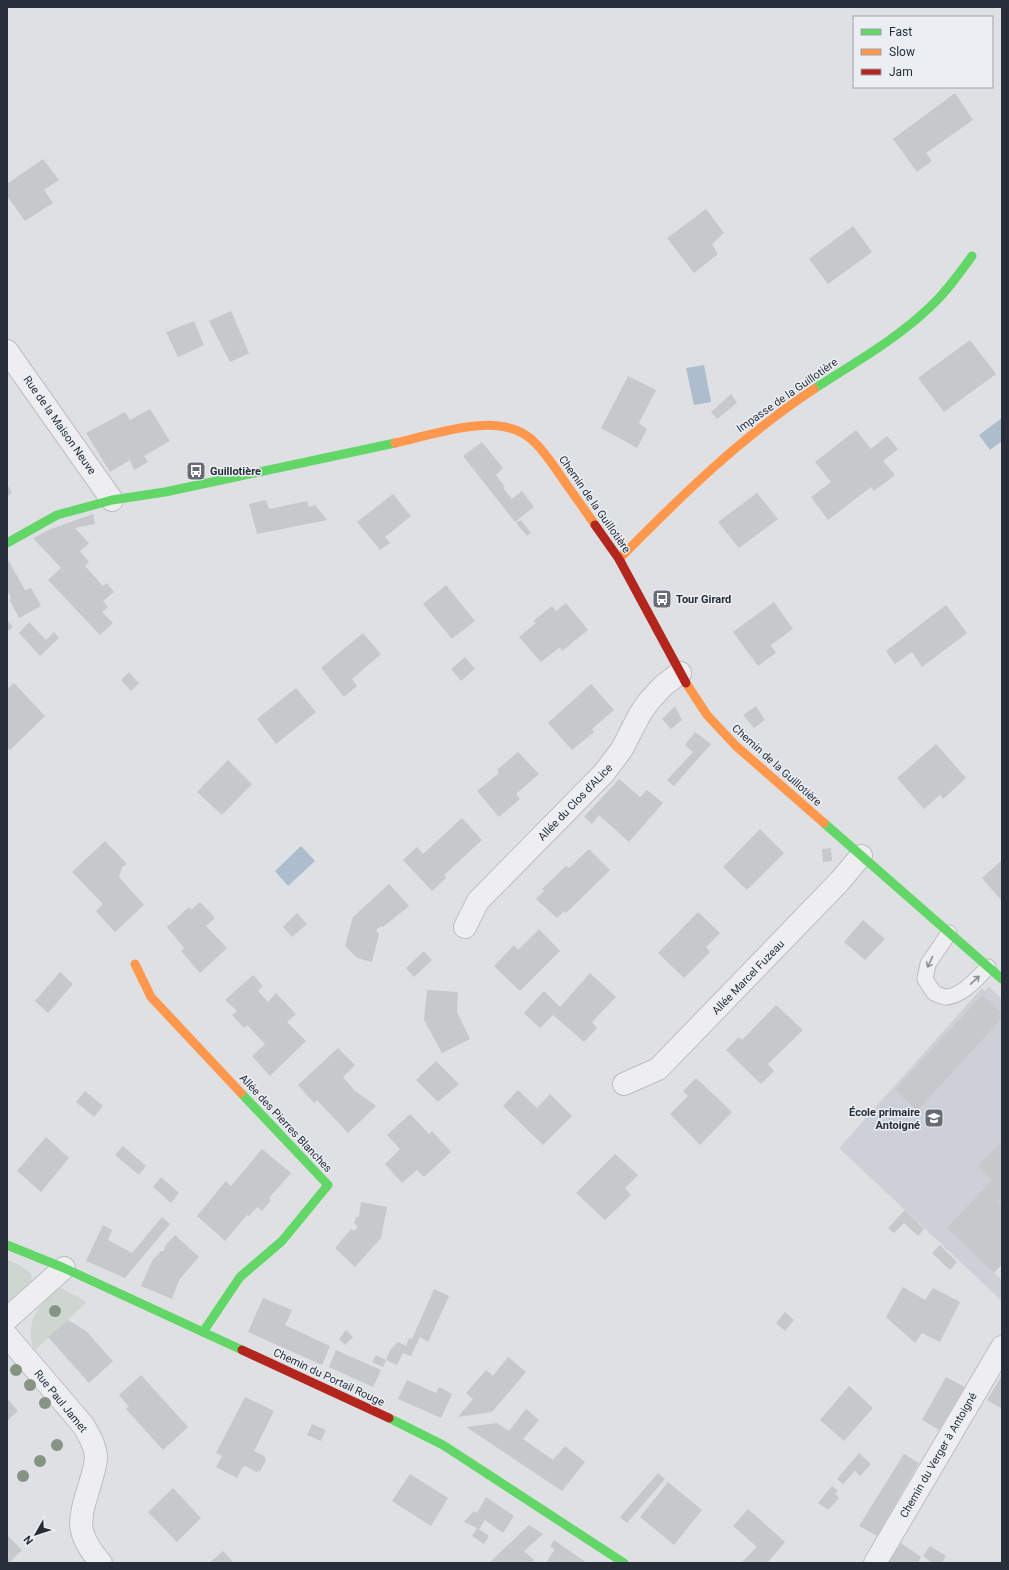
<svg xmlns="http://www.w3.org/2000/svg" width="1009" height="1570" font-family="Roboto,sans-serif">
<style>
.built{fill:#cdd0d6}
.green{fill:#cfd6cf}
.water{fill:#aebdcd}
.building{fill:#c6c8cb}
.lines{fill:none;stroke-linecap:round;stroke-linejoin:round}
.lane-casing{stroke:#bcbec1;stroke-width:17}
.street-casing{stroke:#bcbec1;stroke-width:24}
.lane{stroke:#eeeef0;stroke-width:15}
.street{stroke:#eeeef0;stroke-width:22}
.fast{stroke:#63d668;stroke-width:9}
.slow{stroke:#ff974d;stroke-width:9}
.jam{stroke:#b3261e;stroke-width:9}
.tree{fill:#859484}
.oneway{stroke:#8a8e95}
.labels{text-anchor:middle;stroke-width:3;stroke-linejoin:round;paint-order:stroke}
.street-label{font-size:11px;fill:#272e3a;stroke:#ebeff3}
.poi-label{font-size:11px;font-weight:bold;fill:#272e3a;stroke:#ebeff3;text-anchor:start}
</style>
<rect width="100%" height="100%" fill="#dee0e3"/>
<polygon class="built" points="989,987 1002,999 1002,1264 994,1273 1002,1280 1002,1301 839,1148 982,988 985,991"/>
<g class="green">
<path d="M7 1260C49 1276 30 1284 7 1308Z"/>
<path d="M59 1287 87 1302 34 1351C24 1322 38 1306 59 1287Z"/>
</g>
<g class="water">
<polygon points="704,365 711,402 694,405 686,368"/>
<polygon points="1002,418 1002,441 990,450 979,435"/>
<polygon points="301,846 315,861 288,886 275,871"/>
</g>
<g class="building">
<polygon points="955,93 973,120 926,153 932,161 917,172 893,139"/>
<polygon points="43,159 59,180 44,190 53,203 25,221 7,196 7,184"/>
<polygon points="706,209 724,233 712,244 718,254 694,273 667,238"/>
<polygon points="853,226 872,252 828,284 809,259"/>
<polygon points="231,311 249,353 230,362 209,321"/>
<polygon points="194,321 204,345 178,357 166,332"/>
<polygon points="970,340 996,374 944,412 918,378"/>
<polygon points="628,376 656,390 639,423 647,429 637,448 601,428"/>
<polygon points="731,394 737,403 717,419 711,412"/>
<polygon points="150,409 170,441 144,456 148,462 134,470 130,460 110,472 86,433 125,412 130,420"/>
<polygon points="856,430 871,449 887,436 898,449 883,461 895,475 874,491 871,487 828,520 811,497 831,482 815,462"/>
<polygon points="482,442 503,468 496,475 505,487 503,488 512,499 522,491 534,507 515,522 463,456"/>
<polygon points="7,484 12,493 7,496"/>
<polygon points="757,493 778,519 739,548 718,522"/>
<polygon points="393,494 411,516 385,537 390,543 380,550 357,522"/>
<polygon points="266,500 269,509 307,501 309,507 315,505 327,520 257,534 249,504"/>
<polygon points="93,514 95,524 75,528 89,543 80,551 89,562 85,566 103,586 107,583 114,592 103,601 108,607 102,612 113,623 100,635 48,580 61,568 33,538 51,529"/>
<polygon points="521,520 531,533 527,536 516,523"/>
<polygon points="7,558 25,590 31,588 41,606 19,618 9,599 11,598 7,590"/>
<polygon points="446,585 475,621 452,639 423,604"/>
<polygon points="774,602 793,629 771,645 776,653 758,666 733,632"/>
<polygon points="566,603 588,630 562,651 560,647 541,662 519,637 536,623 533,621 552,606 556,611"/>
<polygon points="946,605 967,633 922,667 912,652 895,664 886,651"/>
<polygon points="7,620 13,627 7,632"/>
<polygon points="29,622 46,640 54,632 59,638 40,656 19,633"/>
<polygon points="363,633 381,654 352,679 357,686 344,697 321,668"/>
<polygon points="465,657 475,669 461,681 451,669"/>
<polygon points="129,672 139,683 131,691 121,680"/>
<polygon points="14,683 45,716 10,750 7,748 7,689"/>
<polygon points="591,684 614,710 592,729 594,732 572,750 548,723"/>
<polygon points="296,688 316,712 276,744 257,719"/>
<polygon points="675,706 682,720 671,729 662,719"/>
<polygon points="756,706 765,720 754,728 743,715"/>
<polygon points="695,732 711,744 674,786 667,780 693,752 685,745"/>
<polygon points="936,744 966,778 943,799 940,795 924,809 897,778"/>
<polygon points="518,752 539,774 516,794 520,799 499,817 477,791 499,773 497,770"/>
<polygon points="228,760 252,784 222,815 197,792"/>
<polygon points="619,779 640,797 647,790 663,803 629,842 599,815 592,824 584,817"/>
<polygon points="462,818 482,840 444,875 446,878 432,891 403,860 417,847 423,854"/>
<polygon points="760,829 784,853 747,890 723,867"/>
<polygon points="105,841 127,864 122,867 119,877 144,905 115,932 96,911 103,904 72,872"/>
<polygon points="831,848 832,861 823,862 822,849"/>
<polygon points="589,849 610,870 566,913 564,911 557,918 536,899 544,891 542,889 566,866 569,868"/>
<polygon points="1002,860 1002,901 982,878"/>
<polygon points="389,884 409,906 383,927 381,926 376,930 379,934 372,962 357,958 345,946 353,917"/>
<polygon points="200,902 215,918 206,926 227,948 200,973 181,951 184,948 167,927 189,907 191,910"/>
<polygon points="698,912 720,933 706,947 710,952 684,978 658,953"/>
<polygon points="297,913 307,924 292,937 283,927"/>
<polygon points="863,920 885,939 865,960 844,942"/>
<polygon points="539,929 560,951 520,991 494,966 514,945 518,950"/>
<polygon points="424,951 432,960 414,977 406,968"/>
<polygon points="60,972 73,984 48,1013 35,1001"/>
<polygon points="590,973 616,997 592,1022 597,1028 584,1042 553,1015 540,1028 524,1013 544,991 560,1007"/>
<polygon points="253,975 263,986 258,991 268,1002 276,993 296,1014 287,1022 306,1041 270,1076 252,1056 265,1044 247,1025 244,1028 232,1015 237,1011 225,1000"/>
<polygon points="427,990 458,992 457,1012 470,1039 442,1053 424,1020"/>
<polygon points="982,995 1002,1013 1002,1018 917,1111 895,1090"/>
<polygon points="776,1005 803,1030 768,1064 774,1071 761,1084 726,1050 739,1037 742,1040"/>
<polygon points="338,1048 355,1065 343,1077 354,1090 376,1106 348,1133 317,1100 314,1103 298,1085"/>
<polygon points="436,1061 459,1084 438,1102 416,1080"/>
<polygon points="696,1078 732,1112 700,1145 670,1114 688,1096 683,1091"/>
<polygon points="518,1090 537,1108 550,1094 572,1116 543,1145 503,1106"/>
<polygon points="85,1091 103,1106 94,1117 76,1102"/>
<polygon points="410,1114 429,1134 432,1131 451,1152 424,1177 417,1170 402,1183 385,1164 400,1149 387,1135"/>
<polygon points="46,1137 69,1158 41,1192 17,1171"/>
<polygon points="1002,1141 1002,1196 998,1201 1002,1205 1002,1264 994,1273 947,1228 992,1180 978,1166"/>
<polygon points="123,1146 146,1166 139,1175 115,1155"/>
<polygon points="262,1149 291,1173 269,1198 271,1200 262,1211 257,1207 249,1216 247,1215 225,1241 197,1216 226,1181 231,1186"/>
<polygon points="615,1154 638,1175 625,1188 631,1195 605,1220 576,1193"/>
<polygon points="161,1177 179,1193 171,1203 153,1187"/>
<polygon points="361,1202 387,1207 381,1238 355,1267 335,1248 351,1229 354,1231 358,1227 354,1223 356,1217 359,1217"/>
<polygon points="905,1210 924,1229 918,1236 904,1223 894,1233 888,1228"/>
<polygon points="162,1217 170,1224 125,1278 86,1261 103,1225 112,1230 108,1240 132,1253"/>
<polygon points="175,1235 199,1257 179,1280 172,1299 141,1286 152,1261 161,1251 164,1251 165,1246"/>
<polygon points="940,1245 957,1262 950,1270 932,1253"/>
<polygon points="903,1287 925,1300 933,1288 960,1302 940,1342 922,1333 915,1343 886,1317"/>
<polygon points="434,1289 449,1296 428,1342 420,1337 411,1356 403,1353 397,1365 386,1360 390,1350 398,1342 406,1346 409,1338 412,1339"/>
<polygon points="263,1298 292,1310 285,1325 330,1346 322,1365 248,1332"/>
<polygon points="785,1312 794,1320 785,1331 776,1323"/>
<polygon points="68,1320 86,1331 113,1361 89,1383 48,1337"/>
<polygon points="346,1330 353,1337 345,1345 339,1339"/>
<polygon points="336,1350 381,1370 373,1387 329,1367"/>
<polygon points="376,1355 386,1360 383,1367 372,1362"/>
<polygon points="508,1357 526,1372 492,1412 458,1417 473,1399 466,1393 486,1370 493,1376"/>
<polygon points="141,1375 188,1427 163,1450 126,1409 129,1407 119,1395"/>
<polygon points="946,1377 965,1387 939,1430 922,1420"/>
<polygon points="1001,1377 1002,1377 1002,1409 987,1400"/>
<polygon points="407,1380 436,1393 439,1387 452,1394 441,1418 398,1399"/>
<polygon points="849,1386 873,1408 844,1441 820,1420"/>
<polygon points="245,1397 274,1411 254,1451 264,1456 266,1460 260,1471 256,1472 246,1466 243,1467 237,1478 216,1467 222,1456 216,1453"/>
<polygon points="7,1398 18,1411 7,1421"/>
<polygon points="526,1409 539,1420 523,1439 553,1460 565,1446 585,1462 562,1491 466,1427 497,1423 509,1431"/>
<polygon points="312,1424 326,1430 321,1441 307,1435"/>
<polygon points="859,1453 871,1464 860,1476 855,1471 843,1484 837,1479"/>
<polygon points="904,1454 919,1463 877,1536 859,1526"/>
<polygon points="658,1473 665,1479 627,1523 620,1517"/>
<polygon points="410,1474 448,1498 431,1526 392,1501"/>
<polygon points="668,1482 702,1510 674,1545 640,1517"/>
<polygon points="832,1486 838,1491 835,1494 839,1498 828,1510 818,1503"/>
<polygon points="173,1488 201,1518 177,1542 148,1512"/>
<polygon points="486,1497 514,1516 503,1533 485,1520 479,1529 489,1536 484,1544 472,1536 477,1528 464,1522 474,1511 477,1513"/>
<polygon points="748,1509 785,1542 767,1563 741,1563 757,1547 733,1526"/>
<polygon points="529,1525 543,1534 524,1551 534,1560 532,1563 489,1563"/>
<polygon points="7,1535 22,1550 9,1563 7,1563"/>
<polygon points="554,1540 571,1552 587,1563 546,1563 555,1549 550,1547"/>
<polygon points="901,1543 921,1557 918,1563 888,1563"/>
<polygon points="930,1546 946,1556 942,1563 932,1563 923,1556"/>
<polygon points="223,1551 234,1563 209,1563"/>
</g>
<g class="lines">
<g class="lane-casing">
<path id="lane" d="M949 933 928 964 925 979 934 993C938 994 942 997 946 997 963 996 978 977 988 967"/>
</g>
<g class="street-casing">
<g id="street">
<polyline points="7,351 112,500"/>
<polyline points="465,927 478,901 604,773 622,749 640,714 649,701 664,685 680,673"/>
<polyline points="624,1084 658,1069 839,882 861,856"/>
<polyline points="7,1319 64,1268"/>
<path d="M7 1336 83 1425C89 1435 95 1445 96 1457 96 1466 92 1475 90 1484 79 1520 74 1532 101 1563"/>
<polyline points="875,1563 1002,1347"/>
</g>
</g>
<use href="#lane" class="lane"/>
<use href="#street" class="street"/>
<g class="fast">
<path d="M814 389C854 363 897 339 931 306 947 291 959 274 972 256"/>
<polyline points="7,543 57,515 112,500 165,492 395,443"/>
<polyline points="824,823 1002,979"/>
<polyline points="7,1245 64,1268 242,1350"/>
<polyline points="203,1332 240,1277 282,1241 328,1185 241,1093"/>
<polyline points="389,1418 443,1445 624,1563"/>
</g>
<g class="slow">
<path d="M395 443C433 435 498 410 531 439 542 448 550 461 558 472 570 490 583 507 595 525"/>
<path d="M619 559C680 497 741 437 814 389"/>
<polyline points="686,683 707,715 736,746 824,823"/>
<polyline points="135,964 151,997 241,1093"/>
</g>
<g class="jam">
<polyline points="595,525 619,559 686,683"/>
<polyline points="242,1350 389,1418"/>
</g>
</g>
<g class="tree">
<circle cx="55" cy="1311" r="6"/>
<circle cx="16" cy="1370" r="6"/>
<circle cx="30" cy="1385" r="6"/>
<circle cx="45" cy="1403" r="6"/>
<circle cx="57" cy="1445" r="6"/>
<circle cx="40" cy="1461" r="6"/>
<circle cx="23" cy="1476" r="6"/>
</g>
<defs><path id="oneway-shaft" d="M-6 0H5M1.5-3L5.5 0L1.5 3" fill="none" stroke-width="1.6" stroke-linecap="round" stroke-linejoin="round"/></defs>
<g class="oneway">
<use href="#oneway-shaft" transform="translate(930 962) rotate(115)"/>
<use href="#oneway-shaft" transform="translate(975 980) rotate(-43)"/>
</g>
<defs>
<g id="bus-square" transform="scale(1)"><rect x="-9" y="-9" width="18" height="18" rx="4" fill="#676c75" stroke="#ebeff3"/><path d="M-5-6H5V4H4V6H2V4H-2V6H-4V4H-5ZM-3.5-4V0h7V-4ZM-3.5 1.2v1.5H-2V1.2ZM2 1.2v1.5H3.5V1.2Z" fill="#fff"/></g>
<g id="school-square" transform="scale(1)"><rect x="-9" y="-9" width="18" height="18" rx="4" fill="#676c75" stroke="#ebeff3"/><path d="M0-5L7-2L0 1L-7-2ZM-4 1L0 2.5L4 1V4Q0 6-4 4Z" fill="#fff"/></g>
</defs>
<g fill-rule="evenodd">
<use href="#bus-square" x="196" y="471"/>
<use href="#bus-square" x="662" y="599"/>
<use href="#school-square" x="934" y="1118"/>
</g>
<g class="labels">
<g class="street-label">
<text transform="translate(787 395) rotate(-35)" y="4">Impasse de la Guillotière</text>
<text transform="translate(60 425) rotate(55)" y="4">Rue de la Maison Neuve</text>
<text transform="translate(595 504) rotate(55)" y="4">Chemin de la Guillotière</text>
<text transform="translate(777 765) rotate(42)" y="4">Chemin de la Guillotière</text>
<text transform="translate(575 802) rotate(-46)" y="4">Allée du Clos d'ALice</text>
<text transform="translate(748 977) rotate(-46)" y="4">Allée Marcel Fuzeau</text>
<text transform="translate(286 1123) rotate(47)" y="4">Allée des Pierres Blanches</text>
<text transform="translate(329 1377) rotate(25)" y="4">Chemin du Portail Rouge</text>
<text transform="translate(61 1401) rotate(51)" y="4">Rue Paul Jamet</text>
<text transform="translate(938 1455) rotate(-60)" y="4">Chemin du Verger à Antoigné</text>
</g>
<g class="poi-label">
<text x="210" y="475">Guillotière</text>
<text x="676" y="603">Tour Girard</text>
<text x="920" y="1116" text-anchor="end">École primaire<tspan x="920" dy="13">Antoigné</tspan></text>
</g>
</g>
<rect width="1009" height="1570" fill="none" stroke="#272e3a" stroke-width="16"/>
<rect x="853" y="16" width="140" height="72" fill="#ebeff3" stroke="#9da2a9"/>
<rect x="861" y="29" width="20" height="6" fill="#63d668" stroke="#9da2a9"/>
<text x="889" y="36" font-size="12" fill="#272e3a">Fast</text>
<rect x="861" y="49" width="20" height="6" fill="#ff974d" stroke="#9da2a9"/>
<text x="889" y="56" font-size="12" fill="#272e3a">Slow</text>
<rect x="861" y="69" width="20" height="6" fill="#b3261e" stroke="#9da2a9"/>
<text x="889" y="76" font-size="12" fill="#272e3a">Jam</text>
<g transform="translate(36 1534) rotate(231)" stroke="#ebeff3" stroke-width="3" paint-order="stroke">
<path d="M0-3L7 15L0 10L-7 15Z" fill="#272e3a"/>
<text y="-6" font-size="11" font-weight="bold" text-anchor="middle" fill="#272e3a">N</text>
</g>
</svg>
